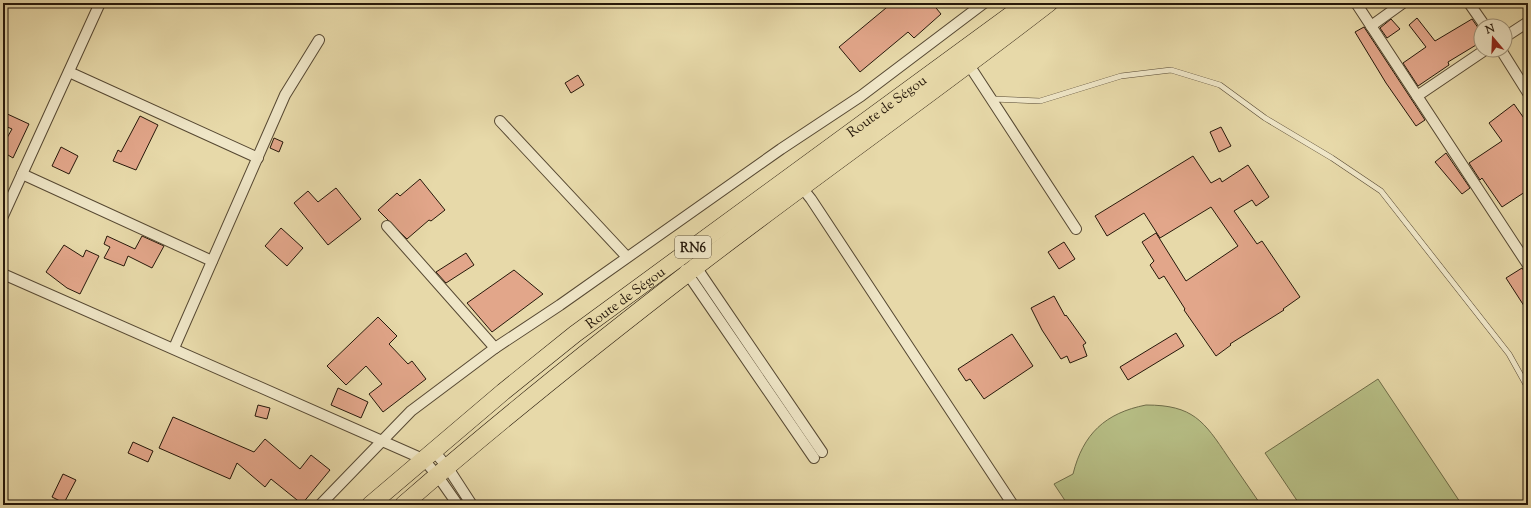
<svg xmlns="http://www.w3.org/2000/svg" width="1531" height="508" font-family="'Sorts Mill Goudy',serif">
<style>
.green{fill:#b7bf86;stroke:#6e6c48}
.building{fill:#e2a68a;stroke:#26180a}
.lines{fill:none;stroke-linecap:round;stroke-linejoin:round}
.service-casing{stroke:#564832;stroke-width:6}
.minor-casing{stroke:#564832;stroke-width:12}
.trunk-casing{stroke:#26180a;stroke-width:18}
.service{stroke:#efe6c7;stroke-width:5}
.minor{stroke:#efe6c7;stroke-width:10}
.trunk{stroke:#e7d9a9;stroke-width:17}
.labels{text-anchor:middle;stroke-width:4;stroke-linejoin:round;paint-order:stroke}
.shield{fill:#efe6c7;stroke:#625643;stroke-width:1}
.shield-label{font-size:13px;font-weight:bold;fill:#26180a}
.street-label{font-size:14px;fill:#26180a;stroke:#efe6c7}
</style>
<rect width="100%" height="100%" fill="#e7d9a9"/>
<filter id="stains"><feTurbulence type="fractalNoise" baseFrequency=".005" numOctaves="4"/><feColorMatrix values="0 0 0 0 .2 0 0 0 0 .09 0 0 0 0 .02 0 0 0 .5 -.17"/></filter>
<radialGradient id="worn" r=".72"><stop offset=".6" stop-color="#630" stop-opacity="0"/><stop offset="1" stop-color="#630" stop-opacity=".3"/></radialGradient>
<g class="green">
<polygon points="1378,379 1462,505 1300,505 1265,453"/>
<path d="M1146 405C1193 405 1204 421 1228 457 1239 473 1250 489 1261 505H1068L1054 484 1073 474C1083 434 1105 413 1146 405Z"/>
</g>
<g class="building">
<polygon points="892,3 932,3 941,14 914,38 908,32 860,72 839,47"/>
<polygon points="1417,18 1435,41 1472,19 1481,32 1481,42 1448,62 1449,65 1418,86 1403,63 1426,47 1409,25"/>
<polygon points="1391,19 1400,29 1387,38 1380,28"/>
<polygon points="1364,27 1425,120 1416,126 1386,83 1355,32"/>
<polygon points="578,75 584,85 571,93 565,83"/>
<polygon points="1514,104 1528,124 1528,190 1502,207 1482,178 1480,180 1469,163 1502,141 1489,123"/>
<polygon points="3,112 29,124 13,158 3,152 3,145 12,129 3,125"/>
<polygon points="140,116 158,125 136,170 113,161 118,150 121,152"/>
<polygon points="1221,127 1231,146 1219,152 1210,132"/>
<polygon points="274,138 283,142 279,152 270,148"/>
<polygon points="61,147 78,156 69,174 52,166"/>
<polygon points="1446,153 1470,188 1462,194 1435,162"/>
<polygon points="1193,156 1211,183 1220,178 1222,182 1248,165 1269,197 1256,206 1252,200 1234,211 1257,244 1262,241 1300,297 1283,309 1284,310 1230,344 1231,345 1216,356 1184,310 1185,309 1164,276 1159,279 1150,265 1154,261 1142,242 1156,233 1186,281 1238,246 1211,207 1160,238 1144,213 1107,236 1095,216"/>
<polygon points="420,179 445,210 431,221 429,220 407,239 378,210 397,193 400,196"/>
<polygon points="336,188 361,219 328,245 294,203 308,191 318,202"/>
<polygon points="281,228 303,248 287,266 265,246"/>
<polygon points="107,236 135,249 142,236 164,246 152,268 128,256 124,266 104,258 110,247 104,244"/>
<polygon points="1064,242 1075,259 1059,269 1048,252"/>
<polygon points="64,245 83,257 86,250 99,256 80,294 67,288 46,272"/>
<polygon points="466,253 474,265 446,283 436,272"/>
<polygon points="1522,268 1528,277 1528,312 1506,278"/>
<polygon points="514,270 543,294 492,332 467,303"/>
<polygon points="1054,296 1065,316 1066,315 1086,343 1083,345 1087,356 1070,363 1067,356 1061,359 1042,330 1031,308"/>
<polygon points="378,317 397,336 389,344 408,364 412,361 426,379 383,412 369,394 382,384 366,366 346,385 327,366"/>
<polygon points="1176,333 1184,346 1128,380 1120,367"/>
<polygon points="1012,334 1033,366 984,399 970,379 966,381 958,369"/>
<polygon points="338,388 368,402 361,418 331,405"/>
<polygon points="258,405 270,408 267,419 255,416"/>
<polygon points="173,417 254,452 265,439 300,469 311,455 330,470 302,504 271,479 265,487 237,463 230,479 159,448"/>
<polygon points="133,442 153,451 148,462 128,453"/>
<polygon points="63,474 76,480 64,503 52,497"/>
</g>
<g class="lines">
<g class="service-casing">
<polyline id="service" points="992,99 1040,101 1121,76 1171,70 1220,85 1265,118 1332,158 1381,191 1509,354 1528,388"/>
</g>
<g class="minor-casing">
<g id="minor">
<polyline points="1356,3 1528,265"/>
<polyline points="1469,3 1485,26"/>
<polyline points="1371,26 1403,3"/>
<polyline points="1505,37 1528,22"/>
<polyline points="1501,50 1528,93"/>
<polyline points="969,65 1076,229"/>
<polyline points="69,72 258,158"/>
<polyline points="1417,96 1485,50"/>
<polyline points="500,121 627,257"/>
<polyline points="22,174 212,261"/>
<polyline points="799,184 811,199 1013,505"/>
<polyline points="3,216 100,3"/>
<polyline points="387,226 495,348"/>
<polyline points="694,264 822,452"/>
<polyline points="685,270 814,458"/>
<polyline points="3,274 423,459 437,475 458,505"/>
<polyline points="174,348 285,95 319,40"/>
<polyline points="434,451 448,468 472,505"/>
<polyline points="320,505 411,411 495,348 560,305 781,149 861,96 984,3"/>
</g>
</g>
<g class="trunk-casing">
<g id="trunk">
<path id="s1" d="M370 505 503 392 575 334 1027 3"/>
<path d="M403 505C498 422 597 343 697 266 813 177 933 93 1049 3"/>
</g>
</g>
<use href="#service" class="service"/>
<use href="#minor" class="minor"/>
<use href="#trunk" class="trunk"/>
</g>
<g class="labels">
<rect class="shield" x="675" y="236" width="36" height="22" rx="3"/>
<g class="shield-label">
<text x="693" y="252">RN6</text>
</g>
<g class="street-label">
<text dy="5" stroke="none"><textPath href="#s1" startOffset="653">Route de Ségou</textPath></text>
<text dy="5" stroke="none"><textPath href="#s1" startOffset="329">Route de Ségou</textPath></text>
</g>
</g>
<rect width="1531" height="508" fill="none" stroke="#e7d9a9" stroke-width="16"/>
<rect x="4" y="4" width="1523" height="500" fill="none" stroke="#26180a" stroke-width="2"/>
<rect x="8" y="8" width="1515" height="492" fill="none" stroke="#26180a"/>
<g transform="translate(1493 38) rotate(341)"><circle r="19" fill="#efe6c7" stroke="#9f947b"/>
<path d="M0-3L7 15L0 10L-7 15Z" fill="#8f2418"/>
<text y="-6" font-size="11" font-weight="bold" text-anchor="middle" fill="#26180a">N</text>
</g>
<rect width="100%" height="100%" filter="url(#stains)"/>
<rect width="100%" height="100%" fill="url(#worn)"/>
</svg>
